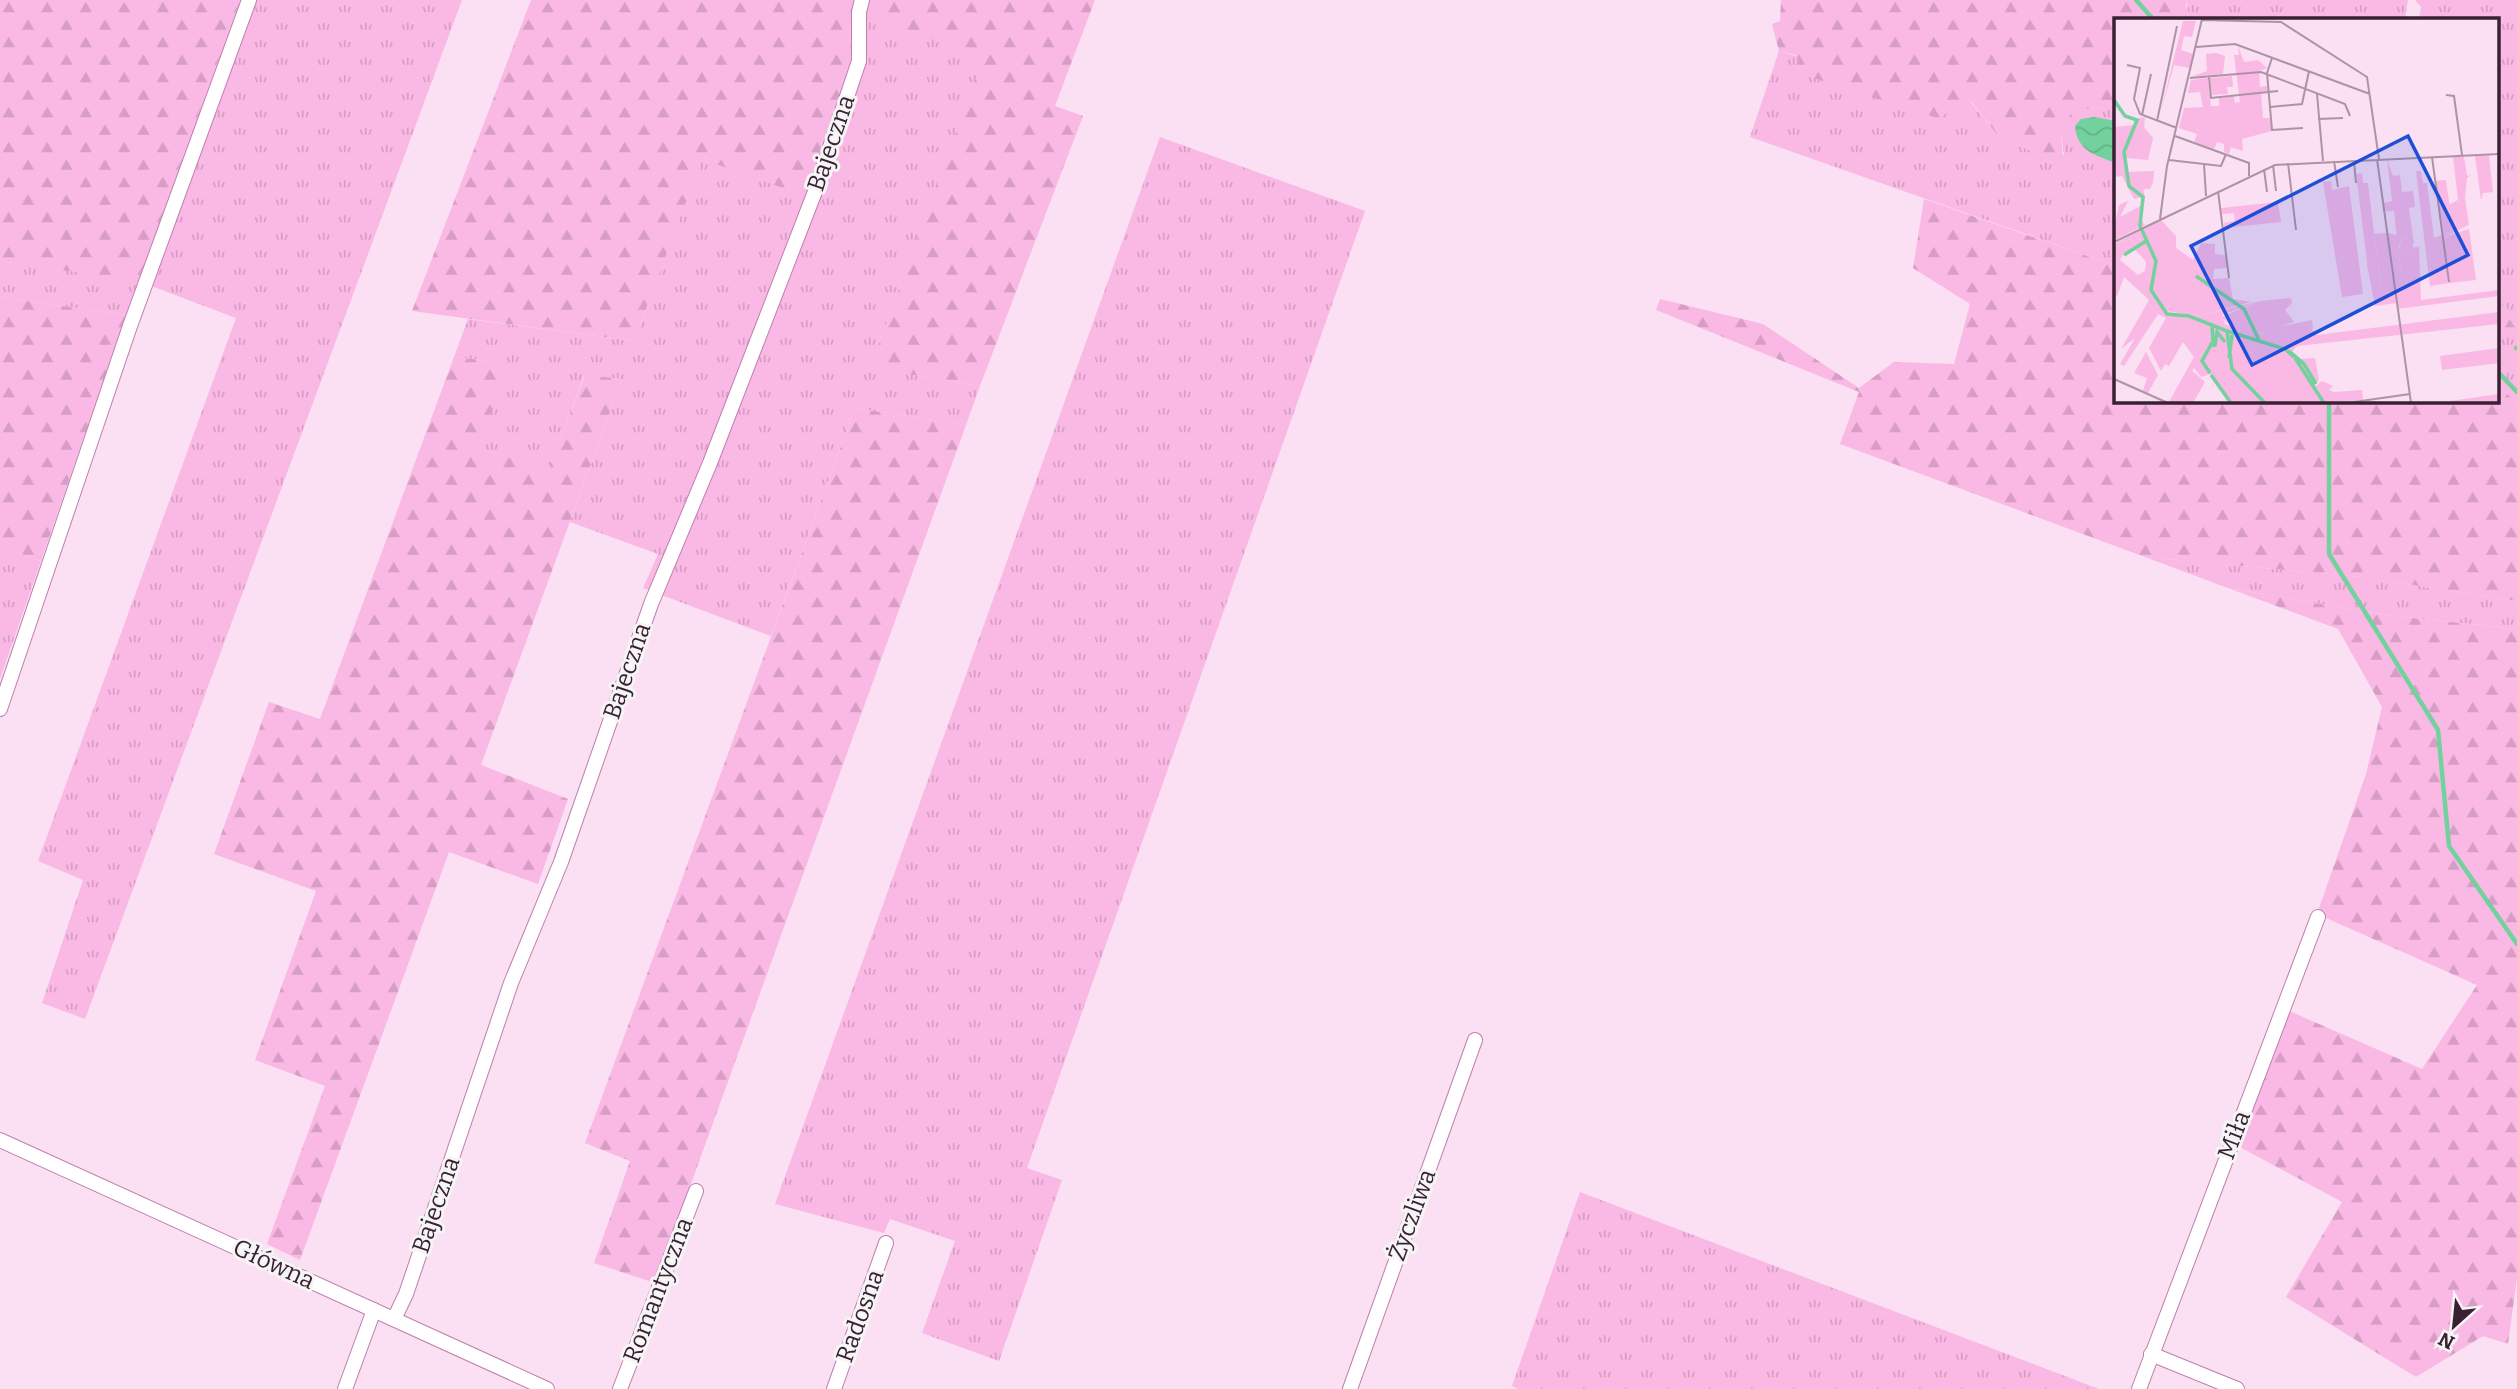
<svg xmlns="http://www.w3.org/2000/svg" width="2517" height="1389" font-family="Bitter,serif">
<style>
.grass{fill:url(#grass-tufts)}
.forest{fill:url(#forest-firs)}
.water{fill:url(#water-waves)}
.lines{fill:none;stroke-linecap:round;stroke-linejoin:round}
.stream{stroke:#72d19d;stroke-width:4.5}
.minor-casing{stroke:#bf7fac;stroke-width:16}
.minor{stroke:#fff;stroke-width:14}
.labels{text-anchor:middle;stroke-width:6;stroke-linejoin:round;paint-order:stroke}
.street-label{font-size:24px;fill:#3a2033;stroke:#f5f5f5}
.inset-river{fill:none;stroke:#72d19d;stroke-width:3.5}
.inset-road{fill:none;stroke:#ae93a6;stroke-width:2}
.view{fill:#1d4ed8;fill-opacity:0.15;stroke:#1d4ed8;stroke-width:3.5}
.inset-edge{fill:none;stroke:#3a2033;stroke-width:3.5}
</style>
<defs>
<pattern id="grass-tufts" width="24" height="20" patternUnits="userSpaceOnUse" patternTransform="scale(1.75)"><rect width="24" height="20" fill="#fab8e5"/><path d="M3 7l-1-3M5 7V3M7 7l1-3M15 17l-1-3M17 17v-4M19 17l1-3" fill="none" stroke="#d79ec5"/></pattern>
<pattern id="forest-firs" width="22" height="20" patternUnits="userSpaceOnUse" patternTransform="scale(1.75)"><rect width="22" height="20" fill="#fab8e5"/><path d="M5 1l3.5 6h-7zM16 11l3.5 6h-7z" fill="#d79ec5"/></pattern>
<pattern id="water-waves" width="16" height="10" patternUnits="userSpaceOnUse" patternTransform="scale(1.75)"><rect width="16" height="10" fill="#72d19d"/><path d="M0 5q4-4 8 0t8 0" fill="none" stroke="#63b388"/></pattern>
</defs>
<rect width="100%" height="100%" fill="#fbdff2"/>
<g class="grass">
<polygon points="240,0 462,0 85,1019 42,1003 83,880 38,861 236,318 138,281 126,315 0,297 0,261 138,280"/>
<polygon points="2187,0 2408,0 2405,19 2188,19"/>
<polygon points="2415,0 2517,0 2517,403 2498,386 2498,19 2419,19 2421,7"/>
<polygon points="855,10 985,56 870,368 980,386 966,425 855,408 771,636 643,588 658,554 570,522 622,379 584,376 549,470 478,448 508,363 454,357 468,319 634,341 702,158 854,59 849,29"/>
<path d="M1779 51 1956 104 1970 101 1998 136 2064 155 2059 123C2079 106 2091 107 2116 110V266L1750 137Z"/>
<polygon points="1160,137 1365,211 1027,1168 1062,1180 999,1361 922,1333 955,1241 890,1219 884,1233 775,1204"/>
<polygon points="0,547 41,561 0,679"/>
<polygon points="2145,557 2361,577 2517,601 2517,629 2385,615 2228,588"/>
<polygon points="1580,1192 2099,1389 1519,1389 1512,1386"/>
</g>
<g class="forest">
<polygon points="0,0 240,0 138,281 0,261"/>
<polygon points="531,0 1095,0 1055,106 1083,116 980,386 870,368 984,56 855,11 849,29 854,59 805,196 702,159 634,341 412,311"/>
<path d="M1781 0H2187L2186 6 2190 14 2188 19H2116V110C2092 107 2079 106 2060 123L2063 160 2017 146 1998 136 1971 101 1956 104 1940 119 1801 74 1796 55 1779 51 1772 24 1780 21Z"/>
<polygon points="1924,199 2116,266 2116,401 2498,401 2498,386 2517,403 2517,601 2361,577 2145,557 1840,444 1859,392 1656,310 1660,299 1763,324 1859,388 1894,362 1954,364 1970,304 1913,268"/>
<polygon points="0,297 126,315 41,561 0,547"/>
<polygon points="2498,305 2505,305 2509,311 2508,317 2516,329 2512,338 2498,325"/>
<polygon points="454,357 509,363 478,448 549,469 585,375 622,379 481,765 568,799 538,884 449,852 300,1260 267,1244 325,1086 255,1060 316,891 214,854 269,702 320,719"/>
<polygon points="855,408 966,425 655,1283 594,1263 630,1161 585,1143"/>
<polygon points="2228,588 2385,615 2517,629 2517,1278 2508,1344 2483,1336 2416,1377 2286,1297 2342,1202 2227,1140 2280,1007 2422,1069 2477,985 2317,914 2366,774 2382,707 2338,629"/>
</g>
<path class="water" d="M2094 117 2116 121V163C2095 155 2077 151 2075 126L2081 119Z"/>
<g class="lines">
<g class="stream">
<polyline points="2136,0 2153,19"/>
<polyline points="2516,348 2517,348"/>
<polyline points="2498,372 2517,392"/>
<polyline points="2329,401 2329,554 2438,730 2449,846 2517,944"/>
</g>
<g class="minor-casing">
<g id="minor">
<polyline points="0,709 130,326 249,0"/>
<polyline points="0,1140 547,1389"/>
<polyline points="394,1319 406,1294 511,983 561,862 651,604 710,463 816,189 859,61 859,12 862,0"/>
<polyline points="2151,1354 2237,1389"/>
<polyline points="345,1389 374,1310"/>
<polyline points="620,1389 696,1191"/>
<polyline points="834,1389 886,1243"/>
<polyline points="1350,1389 1475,1040"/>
<polyline points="2139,1389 2318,917"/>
</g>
</g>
<use href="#minor" class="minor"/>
</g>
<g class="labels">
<g class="street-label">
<text transform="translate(831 143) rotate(-71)" y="8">Bajeczna</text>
<text transform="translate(627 671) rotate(-71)" y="8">Bajeczna</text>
<text transform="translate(2234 1135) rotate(-69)" y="8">Miła</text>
<text transform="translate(436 1205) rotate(-71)" y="8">Bajeczna</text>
<text transform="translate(1412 1215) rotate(-70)" y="8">Życzliwa</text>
<text transform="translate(274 1264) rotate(25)" y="8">Główna</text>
<text transform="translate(658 1290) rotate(-69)" y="8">Romantyczna</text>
<text transform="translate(860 1316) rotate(-70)" y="8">Radosna</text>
</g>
</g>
<g transform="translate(2114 18)">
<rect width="385" height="385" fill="#fbdff2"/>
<path d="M31 99 30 109 39 120 34 142 13 140 14 154 40 153 39 164 36 171H29L31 180 25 204 23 198 0 210 5 187 14 183 6 199 28 187 27 179 20 181 8 158 0 159V109L21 107V101ZM302 153H307L309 165H313L320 220 355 207 330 219 336 265 316 268ZM332 162 336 190 326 191 322 163ZM217 163 218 172 235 168 249 276 228 279 209 164ZM164 184 167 204 110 210V205L121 203 120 195 108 196 107 190ZM273 215 283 217 285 232 287 221 294 220 300 230 285 236 287 254 280 274 267 275 264 244 253 247V243L263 239 260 216ZM24 220 34 229 10 235 6 242 24 257 31 253 33 238H40L38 272 55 286 52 294 85 298 146 283 108 297 111 306 131 315 138 327 136 334 147 342 145 331 154 330 148 322 171 336 176 333 189 346 211 385H116L96 356 87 359 80 350 59 378 62 385H46L55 384 80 339 69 324 55 348 51 346 66 319 52 300 44 296 10 348 6 346 21 320 7 331 35 282 10 259 3 278 0 276V226L17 221 21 225ZM198 302 199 311 170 314 166 321 144 313ZM385 330V345L328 352 326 338Z" fill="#fab8e5"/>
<path d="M69 3H82L78 19 70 18 67 32 79 36 76 50 60 47 47 93ZM124 28 130 44 144 42 153 50 145 53 146 69 153 68 154 73 147 74 149 100H156L158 113 128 121 129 133 117 129 115 136 110 134V126L103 124 100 131 80 124 83 116 65 110 70 90 89 89 86 74 74 75 77 62 94 60 97 88H105V80L120 78 121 85 126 84 120 37H125ZM102 35 111 38 109 56 77 59 93 53 92 36ZM118 58 119 69H113L114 76 98 77 96 60ZM361 138H375L379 174 369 175 367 182ZM339 139H350L353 158 357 157 353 160 351 180 355 207 330 216 326 191 344 182ZM273 142 279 158 286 157 288 174 299 173 301 189 295 190 300 226 295 228 294 220 287 221 284 232 280 193H271L269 185 278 183ZM248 155 249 165H254L263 240 253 243 242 156ZM23 197 31 207 0 222V210ZM47 202 62 218V230L79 242 87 225 101 226V236L113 237 114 250 100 251 99 261 115 260 119 281 137 284 85 298 52 293 55 287 37 271 40 238H34V246L20 230 33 229 25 220 21 225 17 221 2 225ZM355 211 362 262 336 265 330 219ZM305 228 307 282 385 272V278L283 291 282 285 261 288 253 247 264 244 267 275 280 274 277 256 287 254 285 236ZM177 280 178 285 199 284 178 285 171 292 180 304 145 315 162 316 166 321 170 314 196 310 203 317 385 294V306L183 328 178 334 186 341 201 340 205 362 201 366 176 334 171 336 148 322 156 332 145 331 148 343 141 339 136 333 138 327 124 319 130 315 116 312 118 308 107 299 146 283ZM52 300 66 319 47 353 35 330ZM32 334 44 357 34 375 29 373 33 360 20 355ZM75 350 91 364 79 385H62L59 378ZM208 363 219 368 215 372 220 374 248 372 249 382 211 385 202 368ZM385 376V385H336V383Z" fill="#fab8e5"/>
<path d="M181 344 186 348 207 385H179L163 367 159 347Z" fill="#fab8e5"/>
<path class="inset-river" d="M0 82 11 98 23 102 10 134 15 168 29 179 26 208 42 243 37 272 53 296 75 298 113 313 118 351 151 385M10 237 32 223M82 258 130 291 145 322M113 313 171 331 180 339M95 327H101L103 314 111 324M175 333 190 346 202 366M115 340 118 317M181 340 210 385M96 355 88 343 99 323 98 306M97 357 117 385"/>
<path class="inset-road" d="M88 2 167 4 253 59 265 141M82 29 121 26 256 76M158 40 153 55 158 112 189 110M13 47 26 50 20 81 26 96 63 110M95 59 97 80 164 73M76 60 147 54 231 86 236 98M203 76 209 143M332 77 340 78 348 137M156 89 188 86 195 53M28 97 37 56M204 101 229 100M43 103 63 8M61 118 135 145V158M318 139 335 264M263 141 297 385M55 142 107 148 112 136M220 143 224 169M240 143 242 165M174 145 182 212M90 146 92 178M159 147 162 173M150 151 153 174M104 173 115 260M46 201 53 148 88 1M0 224 161 147 385 136M0 361 54 385M233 385 296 376"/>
<path class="view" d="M294 118 354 237 138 347 77 228Z"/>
<rect width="385" height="385" class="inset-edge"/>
</g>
<g transform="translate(2454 1326) rotate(207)" stroke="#f5f5f5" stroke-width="5" paint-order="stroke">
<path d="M0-5L12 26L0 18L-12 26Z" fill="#3a2033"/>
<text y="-10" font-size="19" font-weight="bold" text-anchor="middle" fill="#3a2033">N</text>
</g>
</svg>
